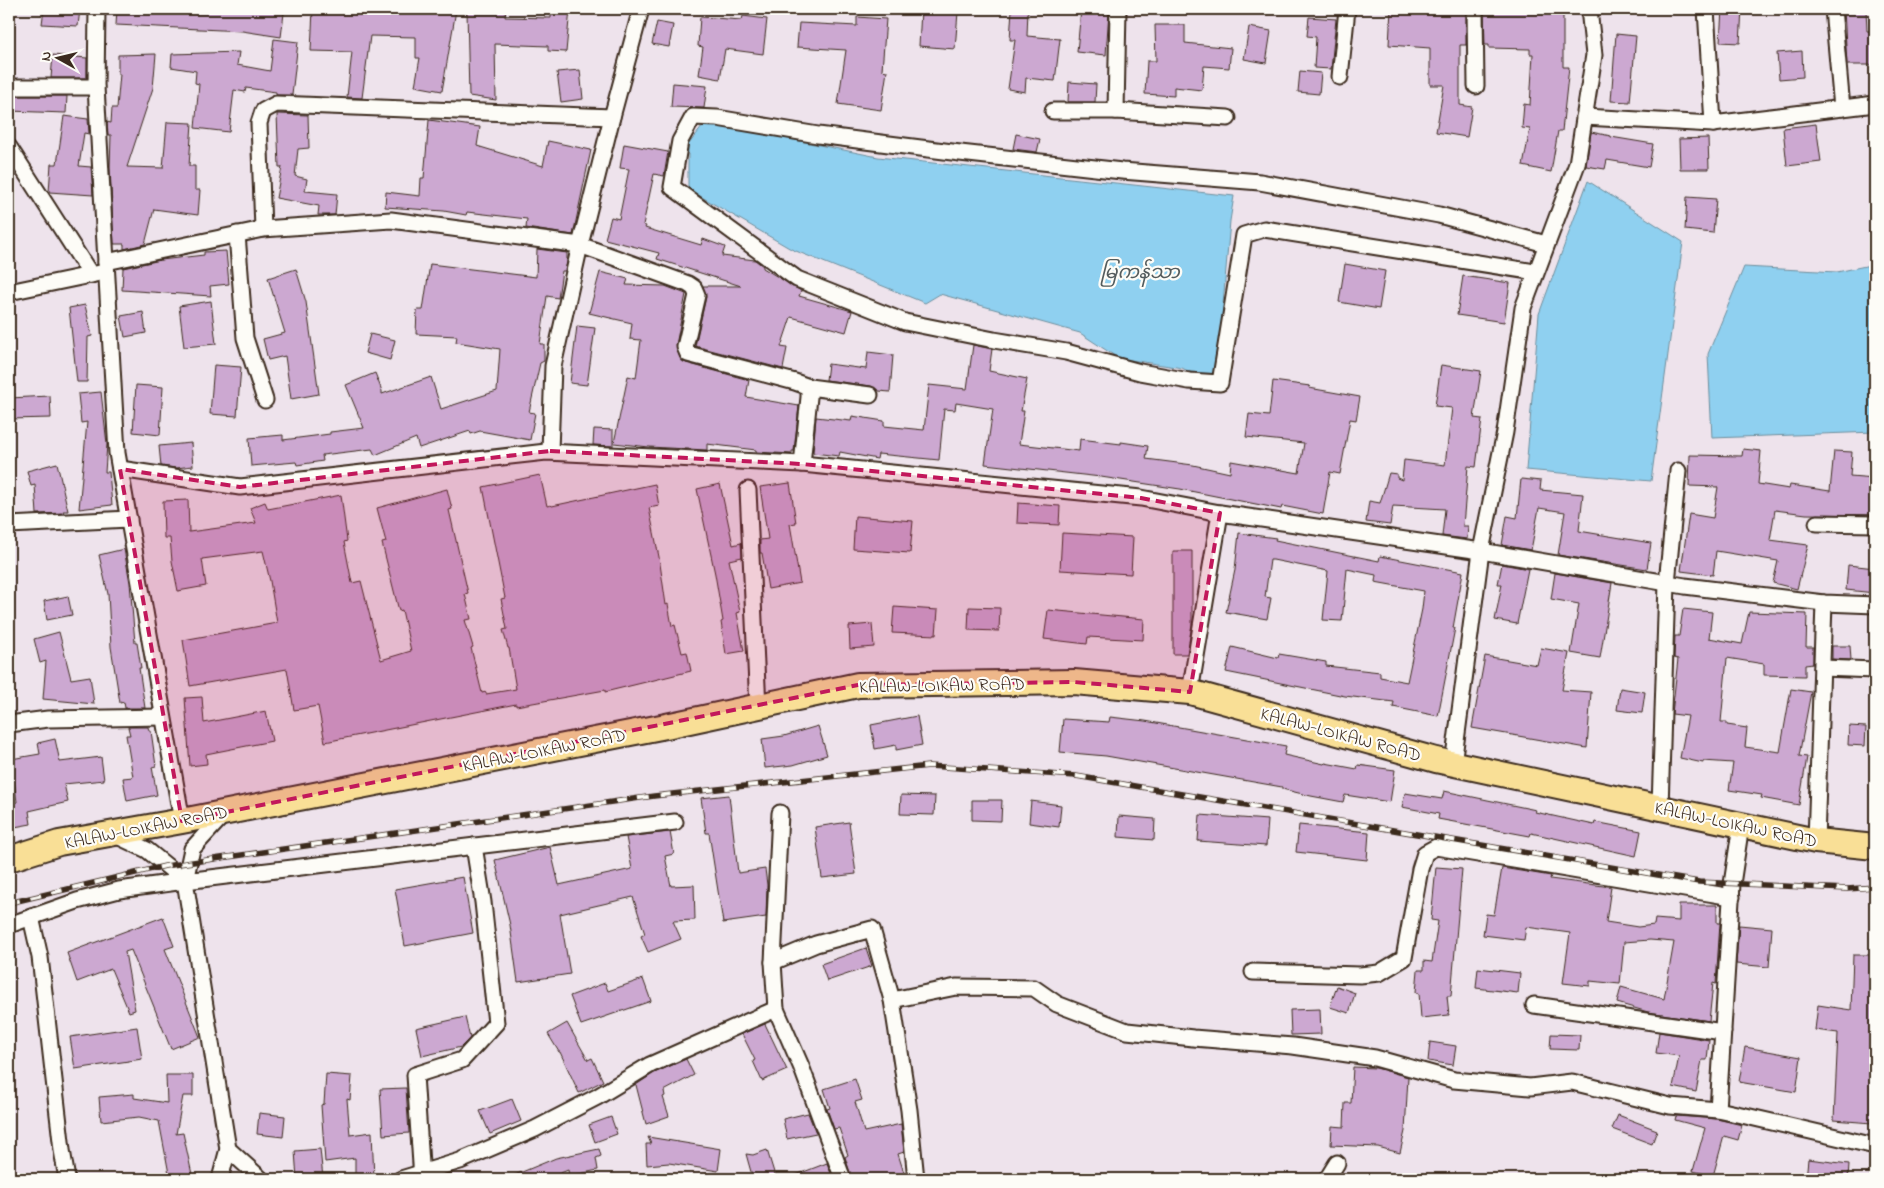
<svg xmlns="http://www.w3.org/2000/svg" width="1884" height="1188" font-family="'Indie Flower','Noto Sans Myanmar',sans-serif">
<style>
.water{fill:#8fd0f0;stroke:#6d8e9c}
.building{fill:#cca8d1;stroke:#3b2a1e}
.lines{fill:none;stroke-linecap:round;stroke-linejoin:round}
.street-casing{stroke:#3b2a1e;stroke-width:19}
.primary-casing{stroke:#3b2a1e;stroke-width:28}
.street{stroke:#fdfcf7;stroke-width:15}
.primary{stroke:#f9df96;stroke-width:24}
.rail-casing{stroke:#3b2a1e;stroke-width:5.5}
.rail{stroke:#fdfcf7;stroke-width:4;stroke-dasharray:11;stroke-linecap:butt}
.marked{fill:#c2185b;fill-opacity:0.2;stroke:#c2185b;stroke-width:4;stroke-dasharray:10 6;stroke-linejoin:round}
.labels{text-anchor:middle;stroke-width:4.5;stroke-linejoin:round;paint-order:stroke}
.street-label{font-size:18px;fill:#3b2a1e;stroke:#fdfcf7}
.water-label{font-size:19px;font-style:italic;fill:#545c5d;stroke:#fdfcf7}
</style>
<rect width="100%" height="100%" fill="#eee3ec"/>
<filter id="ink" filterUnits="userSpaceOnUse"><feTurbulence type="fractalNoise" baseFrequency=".02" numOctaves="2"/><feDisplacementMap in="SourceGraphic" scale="10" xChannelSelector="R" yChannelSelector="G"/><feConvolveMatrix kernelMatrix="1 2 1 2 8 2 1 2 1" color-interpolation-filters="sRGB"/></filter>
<g filter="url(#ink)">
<g class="water">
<polygon points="706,122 878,157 1234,196 1230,221 1217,376 1204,379 1182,368 1118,358 1080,333 940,294 925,303 791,249 688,189 688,145"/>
<polygon points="1588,181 1683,242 1651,481 1526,470 1539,314"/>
<polygon points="1875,264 1875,432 1712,438 1708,354 1744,267 1837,272"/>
</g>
<g class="building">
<polygon points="44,9 80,9 78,26 42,24"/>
<polygon points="117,9 258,9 284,13 281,37 242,31 116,25"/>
<polygon points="313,9 456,10 442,91 415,86 420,58 416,58 416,37 370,36 362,98 347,97 352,52 311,51"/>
<polygon points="491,9 506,9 505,17 551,18 551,9 570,9 566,52 548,51 548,46 495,44 496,100 469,96 467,11 490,12"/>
<polygon points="1012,9 1028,9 1027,36 1060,39 1055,81 1026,78 1025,92 1008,89 1015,40 1010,40"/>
<polygon points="1081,9 1109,11 1106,55 1077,52"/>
<polygon points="1391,9 1466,9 1466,45 1460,45 1460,105 1472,107 1467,137 1436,132 1444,85 1430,85 1430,48 1389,45"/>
<polygon points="1484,9 1563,9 1563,67 1569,67 1562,131 1558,131 1551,172 1523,166 1530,129 1522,128 1524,104 1530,105 1533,54 1530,54 1530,49 1489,48 1489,45 1485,45"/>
<polygon points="1722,9 1742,9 1740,43 1720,42"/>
<polygon points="1844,9 1866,9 1867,31 1875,31 1875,65 1847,65"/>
<polygon points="921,10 958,12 955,49 919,46"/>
<polygon points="743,16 767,19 763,54 725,49 720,79 699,75 703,47 698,46 700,17 742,20"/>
<polygon points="857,17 886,19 882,70 887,71 881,110 838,104 846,50 797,47 799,23 857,26"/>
<polygon points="1309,17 1336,19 1331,69 1314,68 1316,37 1307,36"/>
<polygon points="657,22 673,25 669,47 652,44"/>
<polygon points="1155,25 1185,25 1185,43 1231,48 1229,68 1204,66 1202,90 1174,87 1174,96 1145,94 1147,61 1156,61"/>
<polygon points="1249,27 1271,31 1266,63 1244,59"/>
<polygon points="1616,34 1636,36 1630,102 1611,101"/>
<polygon points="274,39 298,42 292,95 276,95 276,92 246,88 245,92 234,90 229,132 195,128 199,84 195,83 196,71 171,67 172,54 239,52 237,65 270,71"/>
<polygon points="1802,51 1803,77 1779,79 1777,53"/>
<polygon points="156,54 153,88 127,167 163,168 167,122 192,123 189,166 195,166 195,190 200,190 198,215 154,209 145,244 124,249 124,244 114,244 110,168 111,135 108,135 107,122 111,123 112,108 117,108 120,74 118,74 118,55"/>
<polygon points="53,55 87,58 87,78 51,78"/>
<polygon points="580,70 583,99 561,102 557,72"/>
<polygon points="1300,71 1321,73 1319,94 1298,92"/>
<polygon points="1069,82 1096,84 1095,102 1068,102"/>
<polygon points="673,83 707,86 704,108 671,107"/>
<polygon points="9,96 67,96 66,113 9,111"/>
<polygon points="277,114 308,115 309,148 298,149 295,176 307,179 305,191 337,194 335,215 318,215 319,206 276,198 282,167 279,167"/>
<polygon points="64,116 88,119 89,134 84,133 79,166 91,167 93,195 49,192 51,164 57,164"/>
<polygon points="429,120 480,127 477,146 543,166 548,141 591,150 573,235 526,228 527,219 467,212 466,215 444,211 385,207 386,192 420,196 421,178 424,178"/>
<polygon points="1816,124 1821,162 1787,166 1783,128"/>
<polygon points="1591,132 1611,136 1611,137 1653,144 1649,167 1607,160 1605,169 1586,166"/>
<polygon points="1016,134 1040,139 1037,152 1013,149"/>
<polygon points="1708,138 1709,169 1680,169 1679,139"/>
<polygon points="624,144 668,152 664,176 654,174 643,225 646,226 645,228 701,245 703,239 725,247 722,256 755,260 763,266 763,268 801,291 799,296 852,311 846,332 791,317 781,347 787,348 783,369 695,346 706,297 703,286 741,286 657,259 659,253 605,239 611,217 619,219 629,169 620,168"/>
<polygon points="1687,197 1716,199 1713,233 1685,230"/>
<polygon points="537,249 567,253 567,262 565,271 562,271 558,298 547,296 540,344 544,344 544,361 540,363 529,412 535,413 530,440 480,431 471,434 470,431 419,448 416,438 375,455 372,449 322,455 323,461 297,465 296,462 251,466 249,438 283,435 283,440 330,434 330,432 364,428 346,385 375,373 382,391 382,394 431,377 441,409 497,391 500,349 456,342 457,336 416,334 417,310 423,310 430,264 536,277"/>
<polygon points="226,251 229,284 210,286 211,296 122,290 123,268 161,260 204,255 204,252"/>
<polygon points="1345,264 1385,271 1379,309 1339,302"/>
<polygon points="296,269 306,302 319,394 291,399 285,356 268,360 263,339 285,333 268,278"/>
<polygon points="600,272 628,279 626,285 665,286 686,294 676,345 680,358 686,363 749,380 746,397 799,406 794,451 792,451 792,454 756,452 756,450 707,444 707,450 649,447 614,443 628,376 636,378 641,340 630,339 632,323 589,313"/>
<polygon points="1463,276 1510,283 1504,322 1457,315"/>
<polygon points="211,301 216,344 184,347 179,306"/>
<polygon points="85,305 92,336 88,337 87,382 77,382 69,308"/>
<polygon points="143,312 146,333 125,337 121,316"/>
<polygon points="577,326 595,328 587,385 570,383"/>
<polygon points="370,334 395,340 390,360 365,353"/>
<polygon points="973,345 992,349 989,371 1027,379 1021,411 1024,411 1019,444 1079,451 1080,439 1121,444 1121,442 1148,446 1146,459 1193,465 1230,473 1231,461 1299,473 1304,443 1246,437 1249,414 1269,416 1273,381 1310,386 1309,388 1360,397 1356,420 1350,419 1340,474 1330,472 1323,514 1282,506 1281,509 1180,489 1101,477 985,464 993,409 956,403 955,410 944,409 939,460 878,454 877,459 840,452 839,456 813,453 816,417 851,421 852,416 884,421 884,426 924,430 929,385 967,389"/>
<polygon points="868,352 893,355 890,392 879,391 871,386 826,380 828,364 866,369"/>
<polygon points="214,365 241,367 237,416 210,414"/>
<polygon points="1441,365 1481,371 1474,418 1482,419 1476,467 1468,466 1463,526 1468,526 1467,539 1442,536 1445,509 1393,506 1390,525 1366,522 1369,501 1380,503 1389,473 1397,474 1397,478 1402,480 1404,460 1445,465 1452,408 1435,406"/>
<polygon points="136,385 163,387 160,435 133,432"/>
<polygon points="101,392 107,444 105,472 109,472 112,505 79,509 87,422 81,423 78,394"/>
<polygon points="50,396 51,418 9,419 9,398"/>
<polygon points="594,429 613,430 613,446 593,445"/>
<polygon points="191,443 193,466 176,468 161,466 159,446"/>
<polygon points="1743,449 1761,451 1758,484 1789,489 1790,485 1830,491 1834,451 1852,452 1850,476 1875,478 1874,515 1806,514 1775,510 1770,540 1808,545 1797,589 1773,583 1778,561 1716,551 1713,575 1681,571 1689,514 1713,518 1718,487 1689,486 1690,455 1742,456"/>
<polygon points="57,463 68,511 63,511 64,513 37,514 35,485 31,486 27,471"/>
<polygon points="540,475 547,506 551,505 552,506 655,484 659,506 649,508 659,557 666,605 668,604 672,626 675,625 682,653 687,652 691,671 605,692 605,690 516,706 516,704 325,742 318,706 294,710 287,669 190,686 183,640 277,623 270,581 263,551 202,559 206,586 178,591 172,561 170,538 164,538 163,501 188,500 189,532 256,523 250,508 265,502 268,509 341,495 347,541 344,542 352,583 361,581 381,660 411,651 402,610 399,611 382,543 386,542 377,508 447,489 452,509 449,510 468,593 465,594 471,619 465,620 473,647 471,648 482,693 486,692 486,694 516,689 509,648 508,648 503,630 507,629 501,599 505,598 483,487"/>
<polygon points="1521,479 1541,481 1540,490 1583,494 1579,531 1651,543 1647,569 1558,555 1565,512 1539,508 1531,550 1502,545 1507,516 1517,518"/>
<polygon points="790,483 796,523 790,524 800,583 768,589 762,553 760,553 760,540 768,539 760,487"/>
<polygon points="720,484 733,545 741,543 742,557 729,560 740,612 737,613 744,651 726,654 721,622 723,621 715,574 697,489"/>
<polygon points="1018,503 1060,506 1059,525 1017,523"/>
<polygon points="855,516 913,521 910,553 853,549"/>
<polygon points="1062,533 1133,537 1131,574 1060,570"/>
<polygon points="1239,533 1276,538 1275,540 1379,561 1380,556 1463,572 1453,628 1455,628 1438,716 1393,707 1394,702 1345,696 1226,672 1232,647 1278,658 1279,654 1326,662 1326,666 1380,672 1380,677 1407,682 1422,609 1424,591 1375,582 1376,575 1347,569 1342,621 1323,620 1328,571 1273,560 1270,560 1265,597 1271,598 1267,619 1226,612 1235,570"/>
<polygon points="124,549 130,583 135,643 137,643 141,668 139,668 145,708 125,708 124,702 120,703 111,647 108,594 99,555"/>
<polygon points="1173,551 1192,551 1192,624 1187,654 1173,654"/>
<polygon points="1502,564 1528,569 1517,624 1495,620 1502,584 1498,584"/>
<polygon points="1848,565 1875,568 1875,593 1846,590"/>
<polygon points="1555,573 1612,583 1600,658 1571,653 1579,604 1551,599"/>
<polygon points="68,596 72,615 47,620 44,601"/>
<polygon points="894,607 938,610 936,635 892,633"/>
<polygon points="969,607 1000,608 999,631 968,630"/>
<polygon points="1683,609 1712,612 1709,638 1742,644 1749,612 1807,614 1806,647 1813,647 1813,664 1805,665 1805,676 1764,675 1764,664 1727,658 1721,722 1727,722 1727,725 1747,728 1745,747 1780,752 1791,689 1811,692 1799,756 1807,757 1799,805 1761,798 1762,795 1729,790 1733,763 1703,761 1703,763 1680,758 1688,716 1672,714 1678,659 1674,658 1675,636 1679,636"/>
<polygon points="1048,610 1144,619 1143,640 1088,637 1087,644 1044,639"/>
<polygon points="872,624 874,647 850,649 849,626"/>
<polygon points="59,632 71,679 90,676 94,704 43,699 46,661 40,663 34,639"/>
<polygon points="1832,646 1850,646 1851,660 1832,659"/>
<polygon points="1541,648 1569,653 1562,690 1591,692 1587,748 1472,728 1485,656 1537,665"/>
<polygon points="1620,688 1645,692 1642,713 1617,710"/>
<polygon points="202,697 204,723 266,711 272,741 206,754 207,764 190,766 185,698"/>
<polygon points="917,716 922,745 896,750 896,745 875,749 871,725"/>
<polygon points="1110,717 1145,721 1286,746 1284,755 1324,764 1325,763 1357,769 1358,765 1395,770 1390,802 1345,795 1343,802 1311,796 1282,789 1282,787 1106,756 1060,752 1063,719 1109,722"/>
<polygon points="818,726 827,755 793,765 765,768 762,739 784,736"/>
<polygon points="1849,726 1866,727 1865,746 1848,745"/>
<polygon points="128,727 148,727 149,731 151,731 156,766 152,767 157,795 127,801 123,778 133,777 126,735 130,735"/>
<polygon points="55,739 60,762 101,757 104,780 64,784 68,802 29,811 31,824 9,828 9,804 17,802 11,759 40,754 38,743"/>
<polygon points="1444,791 1536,810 1535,812 1594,825 1595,822 1641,831 1636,856 1531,833 1530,836 1438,819 1439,814 1402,807 1405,793 1442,799"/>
<polygon points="729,795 738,873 765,869 767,885 766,917 723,923 709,833 706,833 701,798"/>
<polygon points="901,795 935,796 934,815 900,814"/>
<polygon points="972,800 1002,800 1001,821 972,820"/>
<polygon points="1031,801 1061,805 1059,827 1029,823"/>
<polygon points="1200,815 1268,820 1266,846 1198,841"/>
<polygon points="1119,816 1155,819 1154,840 1118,837"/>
<polygon points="849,822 856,874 822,878 815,827"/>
<polygon points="1299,825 1369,832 1367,860 1296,852"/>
<polygon points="670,832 674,854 665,856 671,886 694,885 695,920 673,921 681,939 648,952 641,936 645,934 633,897 560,914 570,974 518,982 510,925 495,860 550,847 559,885 632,869 626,837"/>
<polygon points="1436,867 1462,869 1451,996 1447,996 1449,1015 1421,1018 1419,993 1416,992 1418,970 1424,970 1424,961 1432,962 1438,921 1431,920"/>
<polygon points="1502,868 1551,876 1550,879 1611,887 1606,922 1638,927 1654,925 1655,919 1679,921 1679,905 1717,905 1717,923 1720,923 1716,984 1713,983 1709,1021 1648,1012 1617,1003 1621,987 1664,999 1674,942 1650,940 1624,942 1620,984 1590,981 1590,986 1563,983 1570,933 1526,927 1524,940 1483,935 1486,914 1494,915"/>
<polygon points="463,877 473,933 405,946 395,889"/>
<polygon points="163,917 174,946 165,949 200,1037 171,1049 131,950 125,952 135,1010 129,1012 111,969 77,982 67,953"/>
<polygon points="1739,925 1772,928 1769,967 1736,964"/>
<polygon points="866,948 872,966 827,981 821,964"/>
<polygon points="1853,955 1875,955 1875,1094 1872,1123 1834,1120 1838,1033 1815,1030 1818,1005 1851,1010"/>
<polygon points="1478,968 1520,973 1518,993 1476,988"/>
<polygon points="643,979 651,1001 581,1025 570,996 605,983 608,991"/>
<polygon points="1337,986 1355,993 1349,1013 1330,1007"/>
<polygon points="1320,1009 1321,1034 1291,1035 1290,1010"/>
<polygon points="465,1017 470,1038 461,1047 422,1056 416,1028"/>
<polygon points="567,1023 588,1060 592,1058 603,1081 579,1093 560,1052 559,1052 548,1034"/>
<polygon points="765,1024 787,1070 762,1081 753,1061 755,1060 742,1034"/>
<polygon points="137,1027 142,1059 75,1069 70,1037"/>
<polygon points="1659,1032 1709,1040 1707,1060 1702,1060 1696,1092 1673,1087 1679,1056 1656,1053"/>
<polygon points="1551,1034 1580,1035 1579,1050 1550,1049"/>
<polygon points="1430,1042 1456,1046 1453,1065 1428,1061"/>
<polygon points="1745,1047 1801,1057 1796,1092 1739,1082"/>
<polygon points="686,1059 694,1075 664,1091 665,1096 663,1097 669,1116 646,1124 636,1085 654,1073"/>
<polygon points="1353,1067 1376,1068 1408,1077 1405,1131 1400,1153 1378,1147 1331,1145 1332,1126 1344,1127 1345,1103 1351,1103"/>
<polygon points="326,1074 352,1076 350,1100 347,1099 350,1135 372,1132 374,1179 355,1179 355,1158 325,1162 321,1105 324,1104"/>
<polygon points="166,1075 193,1075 193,1096 183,1096 176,1134 183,1133 193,1179 170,1179 159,1121 139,1117 101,1121 99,1097 134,1094 134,1098 167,1103"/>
<polygon points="855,1079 862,1100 855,1102 864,1132 901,1124 904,1152 898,1154 906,1179 852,1179 845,1157 848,1155 839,1128 834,1129 827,1109 830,1108 824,1089"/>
<polygon points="406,1088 409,1133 383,1135 380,1089"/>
<polygon points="512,1099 521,1121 490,1134 480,1111"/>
<polygon points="259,1113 285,1116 283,1137 257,1134"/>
<polygon points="808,1113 816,1133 787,1139 783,1119"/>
<polygon points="1618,1115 1657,1130 1652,1144 1612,1129"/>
<polygon points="1676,1116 1717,1119 1742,1125 1738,1140 1724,1136 1713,1176 1693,1171 1705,1128 1675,1120"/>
<polygon points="611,1117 617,1134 595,1142 589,1125"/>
<polygon points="648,1137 721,1149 718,1171 669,1163 647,1165 646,1144 651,1144"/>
<polygon points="320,1149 323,1178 297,1179 295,1151"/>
<polygon points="599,1149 601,1156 596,1158 598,1170 569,1176 568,1170 546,1179 505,1179 556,1158"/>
<polygon points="767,1150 776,1179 753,1179 746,1154 753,1155"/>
<polygon points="1808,1159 1849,1164 1848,1179 1806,1179"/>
<polygon points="827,1163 833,1179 788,1179 788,1178"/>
</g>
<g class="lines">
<g class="street-casing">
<g id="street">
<polyline points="97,9 96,87 117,453 182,821"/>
<polyline points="1118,9 1116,111 1228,118"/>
<polyline points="1475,9 1476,86"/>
<polyline points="1706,9 1713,124"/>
<polyline points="1833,9 1842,108"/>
<polyline points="1340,77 1347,9"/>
<polyline points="9,87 96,87"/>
<polyline points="1053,111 1116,111"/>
<polyline points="1584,117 1713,124 1875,104"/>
<polyline points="9,147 91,275"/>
<polyline points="263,229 259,123 263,111 276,104 612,117"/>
<polyline points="237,234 245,338 265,400"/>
<polyline points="106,262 263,229 391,220 580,245 688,284 694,288 697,295 685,347 688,354 795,382 809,387 809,397 802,464"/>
<polyline points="1535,272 1264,229 1244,235 1220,383 1189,381 1140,372 1066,352 994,340 905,322 797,279 672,187 680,141 693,117 717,118 818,135 960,153 1122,171 1260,182 1439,215 1546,244"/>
<polyline points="9,292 100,273"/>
<polyline points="809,387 870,395"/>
<polyline points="550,451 553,366 580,245 612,117 641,9"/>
<polyline points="120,469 240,487 546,452 802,464 1141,498 1220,513 1481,551 1685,586 1824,603 1875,605"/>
<polyline points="748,490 758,708"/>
<polyline points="1817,523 1875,524"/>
<polyline points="9,525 129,519"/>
<polyline points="1822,668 1875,670"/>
<polyline points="1190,692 1220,513"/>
<polyline points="9,724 48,719 163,717"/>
<polyline points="1453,764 1481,551 1505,432 1523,308 1577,164 1594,55 1589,9"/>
<polyline points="1660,808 1667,583 1678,471"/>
<polyline points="225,813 192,849 185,881 675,822"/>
<polyline points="780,813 773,962 776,1009 801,1066 843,1179"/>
<polyline points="113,834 147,850 185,881 228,1149 261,1179"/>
<polyline points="1816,841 1824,603"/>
<polyline points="31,917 40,957 62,1150 67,1179"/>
<polyline points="9,925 77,901 119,890 185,881"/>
<polyline points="773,962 816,944 872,929 892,1000 909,1110 916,1179"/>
<polyline points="1253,972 1360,975 1379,973 1404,958 1420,869 1425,853 1436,847 1732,897"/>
<polyline points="892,1000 956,987 1034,988 1057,1004 1127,1031 1193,1038 1293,1046 1375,1058 1454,1080 1530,1087 1572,1082 1670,1106 1718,1110 1746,1116 1875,1146"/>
<polyline points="1534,1005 1723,1032"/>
<polyline points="1718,1110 1732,884 1741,825"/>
<polyline points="220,1179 228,1149"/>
<polyline points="401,1179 460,1161 535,1129 597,1097 650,1065 776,1009"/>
<polyline points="422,1179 415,1075 462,1060 496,1023 483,902 474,846"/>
<polyline points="1327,1179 1337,1163"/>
</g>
</g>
<g class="primary-casing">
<polyline id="primary" points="9,859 59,843 182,821 666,726 858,685 1074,682 1190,692 1436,760 1816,841 1875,847"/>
</g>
<use href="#street" class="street"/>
<use href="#primary" class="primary"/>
<g class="rail-casing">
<polyline id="rail" points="9,903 165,866 654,796 929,766 1076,776 1699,882 1847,889 1875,887"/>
</g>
<use href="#rail" class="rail"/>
</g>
</g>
<path class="marked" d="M550 451 802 464 1141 498 1220 513 1190 692 1074 682 858 685 182 821 120 469 240 487Z"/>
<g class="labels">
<g class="street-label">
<text transform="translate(942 685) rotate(-1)" y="6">KALAW-LOIKAW ROAD</text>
<text transform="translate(1341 734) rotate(15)" y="6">KALAW-LOIKAW ROAD</text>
<text transform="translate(544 750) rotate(-11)" y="6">KALAW-LOIKAW ROAD</text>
<text transform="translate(1736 824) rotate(12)" y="6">KALAW-LOIKAW ROAD</text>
<text transform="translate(146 827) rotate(-11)" y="6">KALAW-LOIKAW ROAD</text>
</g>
<g class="water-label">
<text x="1140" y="278">မြကန်သာ</text>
</g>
</g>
<rect width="1884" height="1188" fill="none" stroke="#fdfcf7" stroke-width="30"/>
<rect x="15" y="15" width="1854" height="1158" fill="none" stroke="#3b2a1e" stroke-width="2" filter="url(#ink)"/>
<g transform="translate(58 58) rotate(278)" stroke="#fdfcf7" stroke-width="4" paint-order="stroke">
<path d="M0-4L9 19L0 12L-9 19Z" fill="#3b2a1e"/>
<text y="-8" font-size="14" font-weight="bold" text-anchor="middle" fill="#3b2a1e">N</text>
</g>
</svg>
